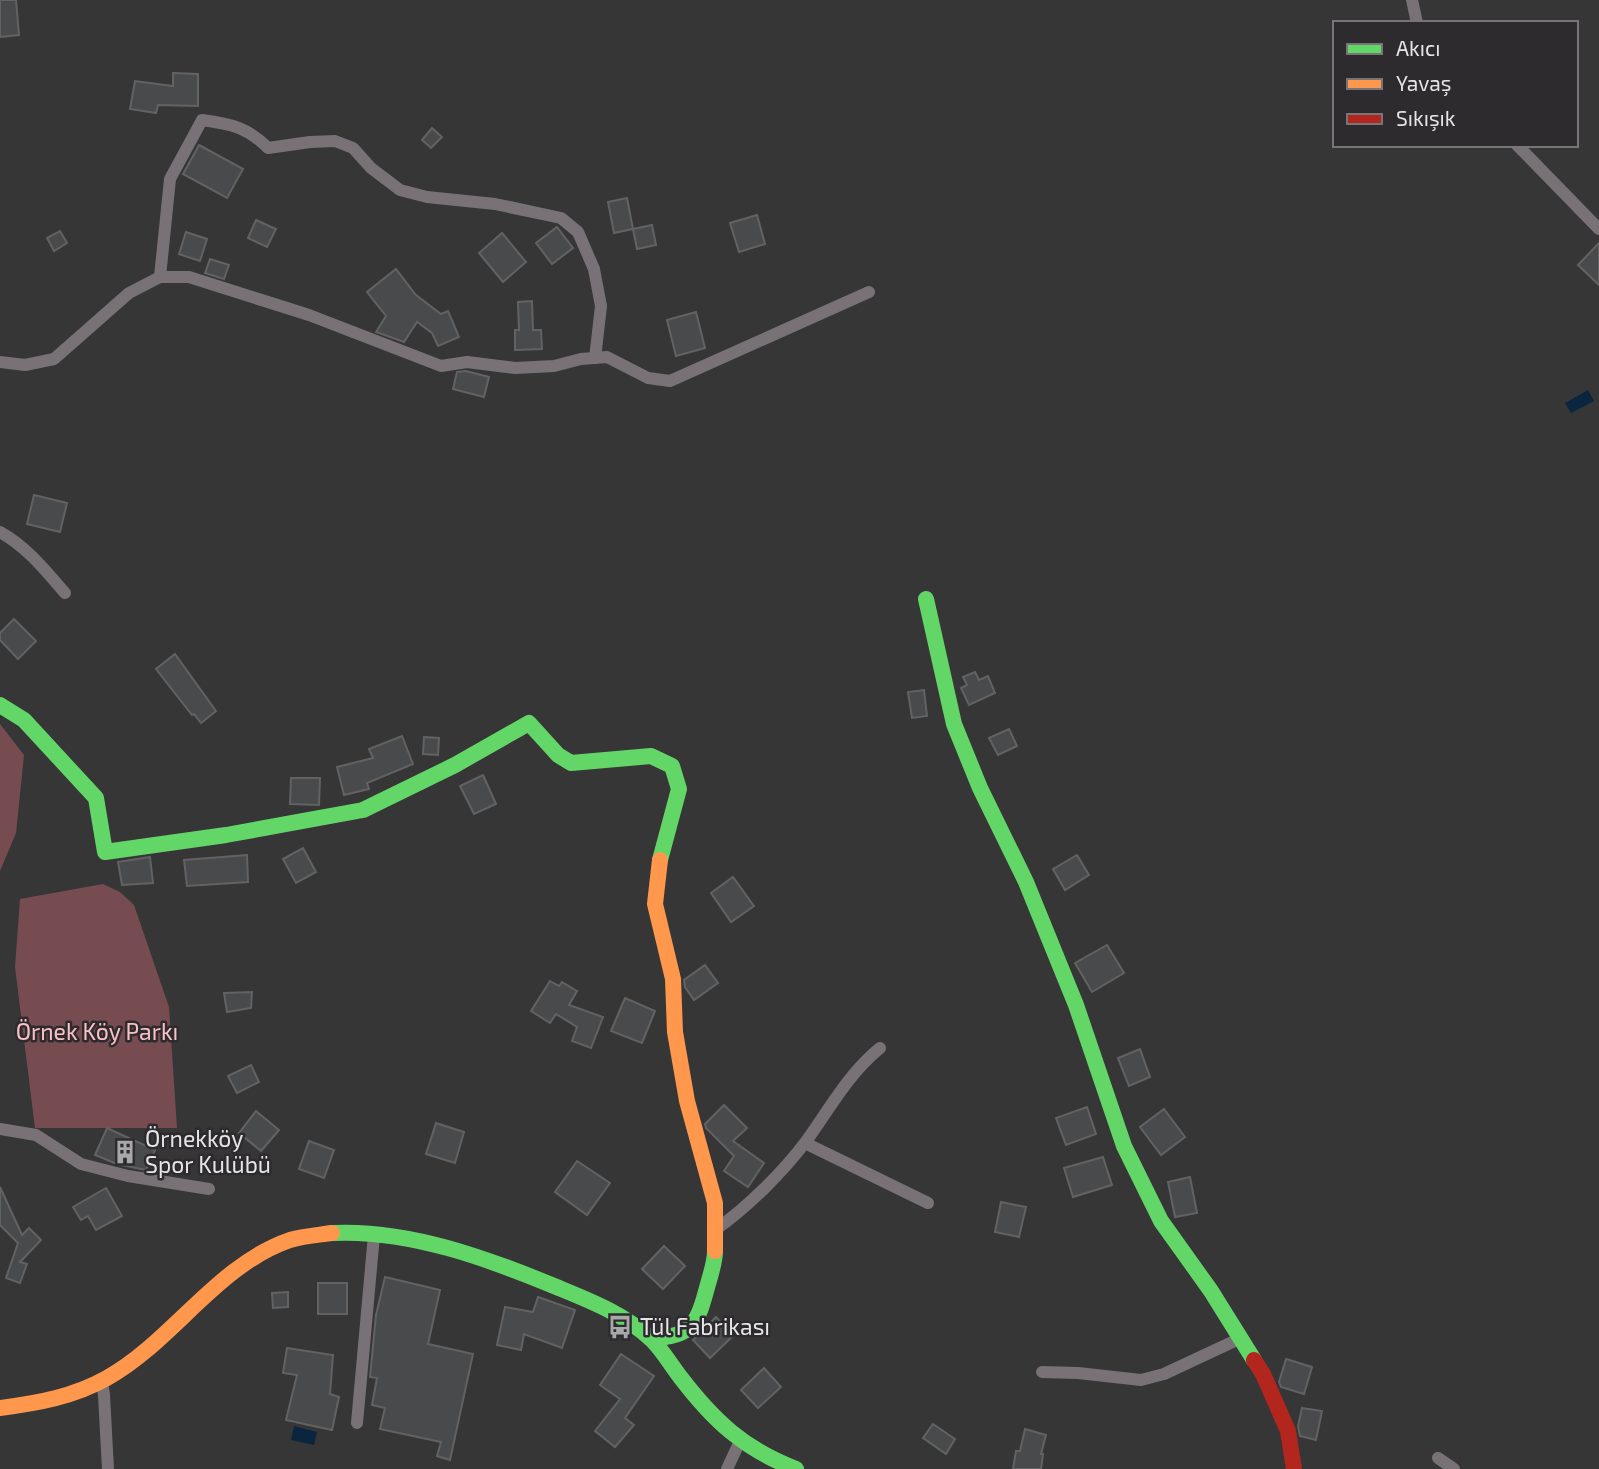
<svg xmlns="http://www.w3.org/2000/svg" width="1599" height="1469" font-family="'Exo 2',sans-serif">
<rect width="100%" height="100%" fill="#373637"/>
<g fill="#764c51">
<polygon points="0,724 24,755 16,833 0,871"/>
<polygon points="103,884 120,892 134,905 169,1007 177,1128 35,1128 15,967 20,899"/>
</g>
<g fill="#0a253e">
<polygon points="1588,390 1594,401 1571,413 1565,403"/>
<polygon points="294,1426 317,1432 314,1445 291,1440"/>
</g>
<g fill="#494a4b" stroke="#626263" stroke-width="2">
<polygon points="0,0 16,0 19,35 0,37"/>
<polygon points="173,73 198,74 198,106 158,105 156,113 130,109 135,81 173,86"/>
<polygon points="432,128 442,137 431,148 422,140"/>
<polygon points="199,145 243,169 227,198 183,174"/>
<polygon points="627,198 633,229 614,233 608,202"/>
<polygon points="757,215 765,244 739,252 730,223"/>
<polygon points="256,220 276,229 267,247 248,238"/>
<polygon points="652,225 656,245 637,249 633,229"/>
<polygon points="557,227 573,248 552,264 536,243"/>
<polygon points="60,231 67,243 54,251 47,238"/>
<polygon points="186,232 207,239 200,261 179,254"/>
<polygon points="502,233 526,262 503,282 479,253"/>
<polygon points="1599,243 1599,285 1578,265"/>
<polygon points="210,259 229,265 224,279 205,273"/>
<polygon points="396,269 416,295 441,314 448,311 459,337 438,346 432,333 417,322 404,342 376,332 386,316 367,292"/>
<polygon points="532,301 533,330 541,330 542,349 515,350 515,330 519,330 518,302"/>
<polygon points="696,312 705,348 676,356 667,320"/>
<polygon points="466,371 489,377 484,397 453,389 457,372"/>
<polygon points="34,495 67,503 60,532 27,524"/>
<polygon points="14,619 36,641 18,659 0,640 0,633"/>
<polygon points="175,654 216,711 201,723 194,714 192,715 156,669"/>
<polygon points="975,672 979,680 988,676 995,693 969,705 961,688 967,685 963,677"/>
<polygon points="924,690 927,716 912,718 908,692"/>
<polygon points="1009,729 1017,746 998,755 989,738"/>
<polygon points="402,736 413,764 367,783 369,789 344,795 337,767 373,758 369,749"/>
<polygon points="424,737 439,738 438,755 423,754"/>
<polygon points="483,775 496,804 474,814 460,786"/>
<polygon points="291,778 320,778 319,805 290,804"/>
<polygon points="303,848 316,872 296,883 283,859"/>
<polygon points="247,855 248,882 187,886 184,860"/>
<polygon points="1077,855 1089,875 1065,890 1053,869"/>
<polygon points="150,857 153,883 122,885 118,862"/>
<polygon points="733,877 754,906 731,922 711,893"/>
<polygon points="1107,945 1124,973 1092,992 1075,963"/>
<polygon points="705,965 718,983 694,1000 685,987 684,980"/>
<polygon points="550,981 559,986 562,982 577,991 569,1005 603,1017 591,1048 572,1041 577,1027 556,1014 550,1023 531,1011"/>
<polygon points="252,992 251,1008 227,1012 224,993"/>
<polygon points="625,998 655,1011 642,1043 611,1031"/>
<polygon points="1140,1049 1150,1077 1129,1086 1118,1058"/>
<polygon points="251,1065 259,1082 237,1093 228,1076"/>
<polygon points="724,1105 747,1128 733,1141 764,1163 748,1187 724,1171 734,1156 706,1128 705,1124"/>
<polygon points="1087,1107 1096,1134 1066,1145 1056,1118"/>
<polygon points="1164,1109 1185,1137 1161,1155 1140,1127"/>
<polygon points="256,1111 279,1130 261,1151 239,1133"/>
<polygon points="436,1123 464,1132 455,1163 426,1154"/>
<polygon points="107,1128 155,1150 146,1170 117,1164 95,1155"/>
<polygon points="309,1141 334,1150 324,1178 299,1169"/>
<polygon points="1103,1157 1112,1185 1073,1197 1064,1168"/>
<polygon points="577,1161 610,1183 587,1215 555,1192"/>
<polygon points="1190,1177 1197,1213 1175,1217 1168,1182"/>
<polygon points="0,1187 22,1235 29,1228 41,1240 20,1262 27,1264 20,1283 6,1278 18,1243 0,1225"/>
<polygon points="106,1188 122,1216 96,1230 88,1216 81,1220 73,1207"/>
<polygon points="1001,1202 1026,1207 1019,1237 995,1232"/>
<polygon points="664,1246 685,1266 663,1289 642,1269"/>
<polygon points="385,1277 440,1290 428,1344 473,1354 450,1460 437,1456 441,1442 380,1429 385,1408 372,1405 377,1378 370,1377 376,1315"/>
<rect x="318" y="1283" width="29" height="31"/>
<polygon points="288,1292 288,1307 273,1308 272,1293"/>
<polygon points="538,1297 575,1310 562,1348 524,1334 521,1350 497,1345 505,1307 533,1312"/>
<polygon points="716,1317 733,1336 710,1358 693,1340"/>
<polygon points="287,1348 333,1355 330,1394 339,1397 332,1430 286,1420 297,1375 283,1373"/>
<polygon points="621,1354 654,1376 625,1418 634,1425 615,1447 595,1431 620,1399 600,1385"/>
<polygon points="1286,1359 1312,1367 1304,1394 1281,1387 1279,1382"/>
<polygon points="764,1368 781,1387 758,1408 741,1390"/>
<polygon points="1302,1408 1322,1411 1316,1440 1300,1436 1298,1426"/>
<polygon points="933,1424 955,1439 946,1454 923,1438"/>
<polygon points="1025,1429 1046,1435 1041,1454 1043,1454 1041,1469 1013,1469 1016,1451 1020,1451"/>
</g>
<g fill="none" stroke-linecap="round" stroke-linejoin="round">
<g stroke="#787276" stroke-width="12">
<polyline points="1412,0 1417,23"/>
<polyline points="1517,145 1599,229"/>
<path d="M160,277L170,179L202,120C231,124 247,127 268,148L310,142L335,141L353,148L371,168L400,190L427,197L495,204L561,218L578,232L594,269L601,306L595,358"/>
<polyline points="0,362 25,365 54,359 129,293 160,277 189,277 309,315 441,366 467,362 515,368 554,366 581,359 607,357 648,378 670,381 869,292"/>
<path d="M0,532C27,547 45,570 65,593"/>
<polyline points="0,1129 36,1135 81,1164 128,1176 209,1189"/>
<polyline points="805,1143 928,1203"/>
<path d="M715,1230C747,1208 784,1171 807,1140C830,1108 849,1073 880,1048"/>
<polyline points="1042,1372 1078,1373 1141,1380 1164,1374 1241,1338"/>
<polyline points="102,1382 104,1395 108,1469"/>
<polyline points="357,1423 374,1235"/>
<polyline points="1438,1458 1454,1469"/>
<polyline points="727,1469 740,1441"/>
</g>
<g stroke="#63d668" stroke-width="16">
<polyline points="926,599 954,724 980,788 1026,882 1076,1005 1124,1146 1161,1221 1211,1291 1254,1360"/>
<polyline points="0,705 24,720 96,798 105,852 226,835 363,810 455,765 529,723 558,755 571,763 651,756 672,766 679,789 660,860"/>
<path d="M332,1233C409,1229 489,1259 559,1288C591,1301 626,1315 652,1340C663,1351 671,1365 681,1378C714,1421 744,1449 796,1469"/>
<path d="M651,1338C694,1338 698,1321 708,1284C711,1273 715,1262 715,1251"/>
</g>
<g stroke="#ff974d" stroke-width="16">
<polyline points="660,860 655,904 673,979 675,1032 687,1101 715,1203 715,1251"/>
<path d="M0,1408C38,1403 73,1397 107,1378C173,1341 217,1265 290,1240C304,1236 318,1235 332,1233"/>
</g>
<polyline stroke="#b3261e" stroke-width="16" points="1254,1360 1263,1374 1288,1431 1294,1469"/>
</g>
<defs>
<g id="building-bare" transform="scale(1.89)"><path d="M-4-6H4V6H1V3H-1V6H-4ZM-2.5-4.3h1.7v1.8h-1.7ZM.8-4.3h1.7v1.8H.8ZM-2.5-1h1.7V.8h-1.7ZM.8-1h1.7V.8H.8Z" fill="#a8a7a9" stroke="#2d2b2e" stroke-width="2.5" paint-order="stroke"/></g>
<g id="bus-bare" transform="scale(1.89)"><path d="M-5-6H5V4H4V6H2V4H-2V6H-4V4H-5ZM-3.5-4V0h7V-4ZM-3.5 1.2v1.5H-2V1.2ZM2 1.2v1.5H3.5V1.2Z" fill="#a8a7a9" stroke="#2d2b2e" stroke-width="2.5" paint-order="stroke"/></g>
</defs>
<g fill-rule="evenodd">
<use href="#building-bare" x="125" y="1152"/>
<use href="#bus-bare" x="620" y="1327"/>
</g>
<g text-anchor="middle" stroke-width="5" stroke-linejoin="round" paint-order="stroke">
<g font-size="23" fill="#f9c0c5" stroke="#2d2b2e">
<text x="97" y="1040">Örnek Köy Parkı</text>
</g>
<g font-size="23" fill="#e5e4e6" stroke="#2d2b2e" text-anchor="start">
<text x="145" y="1147">Örnekköy<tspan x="145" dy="26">Spor Kulübü</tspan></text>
<text x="640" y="1335">Tül Fabrikası</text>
</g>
</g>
<rect x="1333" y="21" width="245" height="126" fill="#2d2b2e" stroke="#777578" stroke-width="2"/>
<rect x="1347" y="44" width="35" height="10" fill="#63d668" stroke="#777578" stroke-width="2"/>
<text x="1396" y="56" font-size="21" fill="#e5e4e6">Akıcı</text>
<rect x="1347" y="79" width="35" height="10" fill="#ff974d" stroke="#777578" stroke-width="2"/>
<text x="1396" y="91" font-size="21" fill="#e5e4e6">Yavaş</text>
<rect x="1347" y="114" width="35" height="10" fill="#b3261e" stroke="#777578" stroke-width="2"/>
<text x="1396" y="126" font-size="21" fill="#e5e4e6">Sıkışık</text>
</svg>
